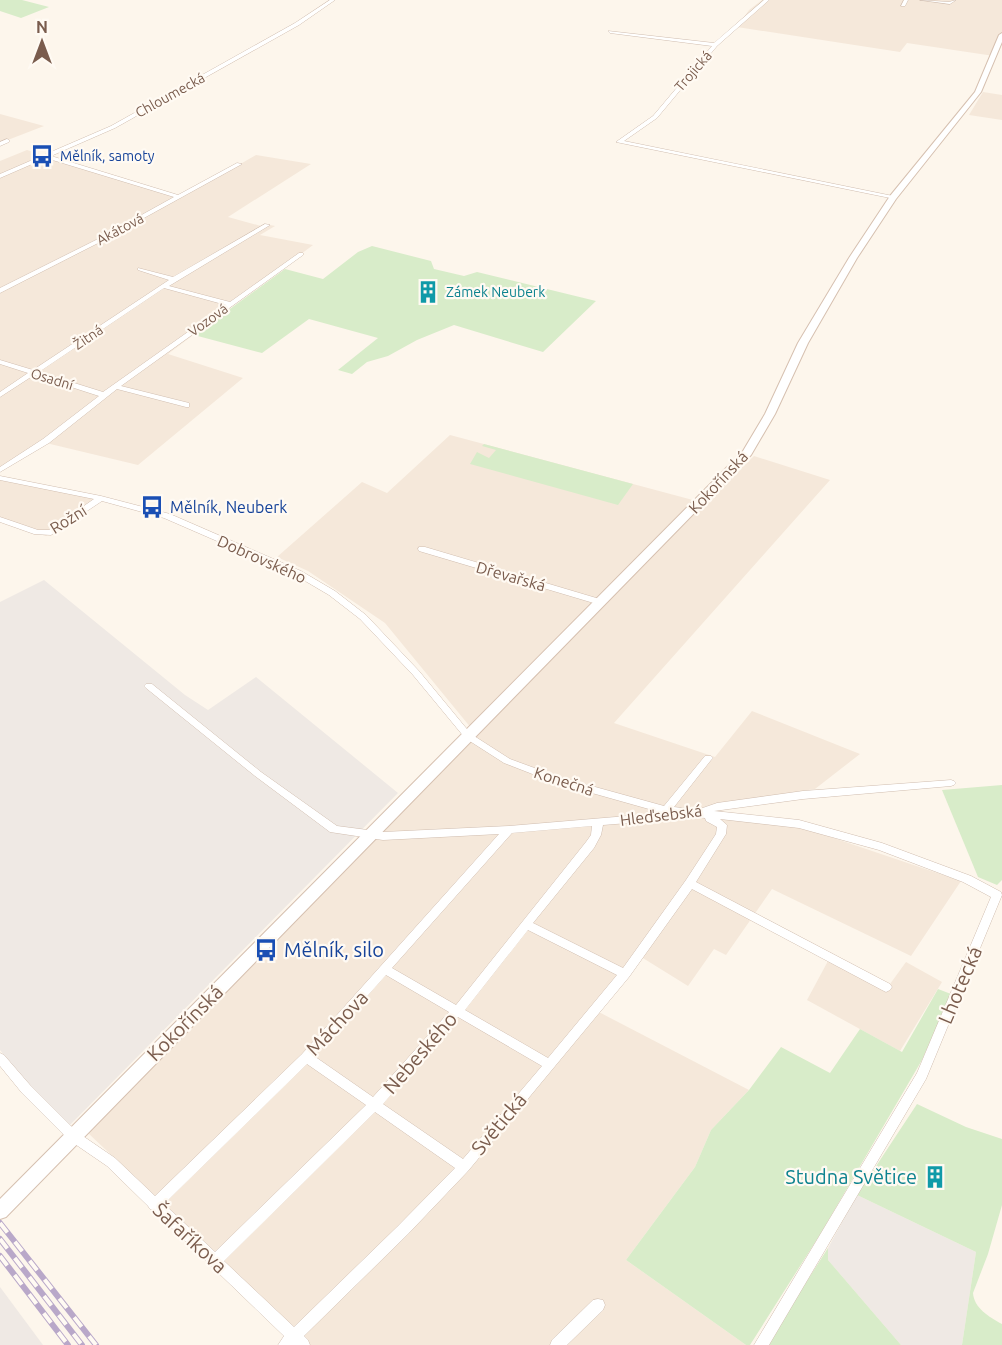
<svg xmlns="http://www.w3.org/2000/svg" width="1002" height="1345" font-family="Ubuntu,sans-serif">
<rect width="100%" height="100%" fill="#fdf6ec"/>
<g fill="#f5e8da">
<polygon points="762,0 1002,0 1002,41 994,56 907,43 900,52 737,27 749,10"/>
<polygon points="983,92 1002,95 1002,120 969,115"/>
<polygon points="0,114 44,126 0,143"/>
<polygon points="27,150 181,198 256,155 311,164 228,217 261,226 265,224 275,226 260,235 313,245 168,354 243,378 138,465 46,443 0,471 0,161"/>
<polygon points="450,435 704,503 754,456 830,480 614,723 715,757 752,711 860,754 815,789 713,805 734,819 801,827 961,881 911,956 772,889 726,955 714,949 688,986 638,955 593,1009 749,1090 711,1130 695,1167 626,1260 746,1345 295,1345 303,1336 88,1133 476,734 385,623 308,571 277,557 362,482 387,493"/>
<polygon points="0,480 100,500 46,536 0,521"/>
<polygon points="828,961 885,991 906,962 942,982 900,1051 807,1000"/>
</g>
<g fill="#efe9e4">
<polygon points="44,580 185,695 208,710 256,677 398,793 65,1130 0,1050 0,602"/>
<polygon points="857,1195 976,1252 962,1345 901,1345 828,1260 828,1248"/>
<polygon points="0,1287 43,1345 0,1345"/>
</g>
<g fill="#d8ecc9">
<polygon points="0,0 22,0 49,7 21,18 0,11"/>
<polygon points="372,246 431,261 434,269 464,276 477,272 596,301 543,352 454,325 417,340 388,356 367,362 352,374 338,370 378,338 309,319 262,353 194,335 285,269 323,279 358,252"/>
<polygon points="484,444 633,484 618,505 470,464 477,452 489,458 496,450 482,446"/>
<polygon points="1002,785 1002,880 997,885 978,877 942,790"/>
<polygon points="938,989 951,994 922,1060 821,1233 750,1345 746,1345 626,1260 695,1167 711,1130 749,1090 781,1047 830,1073 860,1029 902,1052"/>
<path d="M917,1104L966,1127L1002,1139V1205L988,1254L973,1293C974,1308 989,1317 1002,1324V1345H962L976,1252L857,1195Z"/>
<polygon points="828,1248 828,1260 901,1345 766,1345"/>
</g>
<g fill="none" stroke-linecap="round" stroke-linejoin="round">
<g stroke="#d1beb0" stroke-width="1">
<g id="minor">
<polygon points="330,0 335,0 299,25 115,128 51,156 178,195 237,163 242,164 104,240 0,293 0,288 100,238 174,197 46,158 0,178 0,174 111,126 295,23"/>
<polygon points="764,0 769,0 717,46 657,118 624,141 893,196 896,198 895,199 616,142 653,116 712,46 610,33 608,31 714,43"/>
<polygon points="904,0 908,0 905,6 901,6"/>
<polygon points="920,0 949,2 956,0 950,4"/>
<polygon points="7,139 9,140 9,142 0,146 0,142"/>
<path d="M265,224L270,225L169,286L230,302L299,253H303V255L121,386L189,403V407H186L117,389L49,443L0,472V467L43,439L99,396L34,375L0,397V392L28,373L0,364V360L33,370L169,280L138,270V268L173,277ZM164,288L226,305L103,392L39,372Z"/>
<path d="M0,476L101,496L170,514L301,571L335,591L366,615L419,671L471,734L510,759L559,777L664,806L705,756H711L713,758L711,760L674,807L697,810L717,803L803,791L951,780L954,781L956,783L954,785L951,786L803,799L714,811L799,820L882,843L971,876L1001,892L1002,895L926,1079L769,1345H754L917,1073L991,897L963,882L879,850L799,828L720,819L727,825L726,834L696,882L890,984L892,987L890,990L886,992L882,990L692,889L629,977L468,1171L408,1234L304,1336L308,1340L310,1345H278L284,1336L153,1210L150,1209L148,1206L107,1166L69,1140L22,1093L0,1066V1053L4,1055L30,1085L77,1132L115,1158L155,1196L302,1054L499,834L383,840L330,832L255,776L146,688L144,686L146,684H152L261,772L337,826L383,832L509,826L663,813L553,782L504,763L465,738L413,675L360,619L329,595L295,575L164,518L102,501L51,535L34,534L0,522V517L38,530H49L94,499L0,480ZM683,815L705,818L706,821L717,827L716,834L686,880L623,968L533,923L594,848L601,835L603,825L678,819ZM592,826L591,835L586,842L456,1005L392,968L512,833ZM528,930L617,975L548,1058L465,1010ZM386,975L449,1012L373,1097L314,1056ZM458,1017L542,1066L463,1159L383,1104ZM307,1064L366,1105L215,1252L164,1204ZM375,1112L455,1168L398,1226L294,1327L224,1261Z"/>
<polygon points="419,547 425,547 603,600 604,602 600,605 597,604 419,551 418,549"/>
<polygon points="598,1299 603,1300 605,1305 603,1310 567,1345 550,1345 552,1340 593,1300"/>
</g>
</g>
<g stroke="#d6c0b0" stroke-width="2">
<polygon id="secondary" points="1002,33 1002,42 981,92 896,199 857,258 808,343 775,414 751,455 6,1217 0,1219 0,1199 743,451 765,414 798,343 849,258 890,196 975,92 999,35"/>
</g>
<use href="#minor" fill="#fff" fill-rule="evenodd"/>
<use href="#secondary" fill="#fff" fill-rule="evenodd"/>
<g stroke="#b9a8c9" stroke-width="6">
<g id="rail">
<polyline points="0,1223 96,1345"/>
<polyline points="0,1239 82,1345"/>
<polyline points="0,1256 68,1345"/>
</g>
</g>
<use href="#rail" stroke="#fffaf3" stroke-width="4" stroke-dasharray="12" stroke-linecap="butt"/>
</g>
<defs>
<g id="bus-bare" transform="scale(1.8)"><path d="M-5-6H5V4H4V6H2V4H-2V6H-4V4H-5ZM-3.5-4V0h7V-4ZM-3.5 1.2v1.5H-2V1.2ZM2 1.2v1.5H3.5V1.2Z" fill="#1a4fb4" stroke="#fffaf3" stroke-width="2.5" paint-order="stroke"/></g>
<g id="building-bare" transform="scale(1.8)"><path d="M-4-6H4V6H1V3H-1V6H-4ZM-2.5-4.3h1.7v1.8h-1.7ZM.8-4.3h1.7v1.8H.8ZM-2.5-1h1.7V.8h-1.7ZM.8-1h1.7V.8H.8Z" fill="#0f9aa8" stroke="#fffaf3" stroke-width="2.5" paint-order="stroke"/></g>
</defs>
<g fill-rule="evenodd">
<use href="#bus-bare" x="42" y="156"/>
<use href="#building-bare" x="428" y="292"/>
<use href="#bus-bare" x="152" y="507"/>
<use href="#bus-bare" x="266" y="950"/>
<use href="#building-bare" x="935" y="1177"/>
</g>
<g text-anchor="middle" stroke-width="4.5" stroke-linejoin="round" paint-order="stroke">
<g font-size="14" fill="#7a5c4d" stroke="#fffaf3">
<text transform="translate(693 71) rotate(-49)" y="5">Trojická</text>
<text transform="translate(170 95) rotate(-29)" y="5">Chloumecká</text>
<text transform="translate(120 229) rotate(-28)" y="5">Akátová</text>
<text transform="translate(208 320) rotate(-36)" y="5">Vozová</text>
<text transform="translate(88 337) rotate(-34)" y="5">Žitná</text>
<text transform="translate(52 379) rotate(17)" y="5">Osadní</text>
</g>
<g font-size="14" fill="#164399" stroke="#fffaf3" text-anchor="start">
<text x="60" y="161">Mělník, samoty</text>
</g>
<g font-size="14" fill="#0d838f" stroke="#fffaf3" text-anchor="start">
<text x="446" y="297">Zámek Neuberk</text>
</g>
<g font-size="16" fill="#7a5c4d" stroke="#fffaf3">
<text transform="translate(718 482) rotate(-47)" y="6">Kokořínská</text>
<text transform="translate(68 519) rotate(-32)" y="6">Rožní</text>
<text transform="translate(262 559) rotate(24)" y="6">Dobrovského</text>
<text transform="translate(511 576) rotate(16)" y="6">Dřevařská</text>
<text transform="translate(564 781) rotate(18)" y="6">Konečná</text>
<text transform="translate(661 815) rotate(-7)" y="6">Hleďsebská</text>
</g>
<g font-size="16" fill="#164399" stroke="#fffaf3" text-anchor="start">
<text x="170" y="513">Mělník, Neuberk</text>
</g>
<g font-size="20" fill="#164399" stroke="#fffaf3" text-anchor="start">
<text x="284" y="957">Mělník, silo</text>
</g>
<g font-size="20" fill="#7a5c4d" stroke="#fffaf3">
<text transform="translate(960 985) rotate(-67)" y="7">Lhotecká</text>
<text transform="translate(185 1023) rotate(-45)" y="7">Kokořínská</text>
<text transform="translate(337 1023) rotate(-47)" y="7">Máchova</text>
<text transform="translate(420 1053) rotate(-49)" y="7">Nebeského</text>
<text transform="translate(499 1124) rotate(-50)" y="7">Světická</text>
<text transform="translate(190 1238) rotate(43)" y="7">Šafaříkova</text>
</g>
<g font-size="20" fill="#0d838f" stroke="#fffaf3" text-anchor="end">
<text x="917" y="1184">Studna Světice</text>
</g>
</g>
<g transform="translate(42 42)" stroke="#fffaf3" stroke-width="4.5" paint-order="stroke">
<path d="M0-4.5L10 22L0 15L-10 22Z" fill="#7a5c4d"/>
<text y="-9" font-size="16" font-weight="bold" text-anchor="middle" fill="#7a5c4d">N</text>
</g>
</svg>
